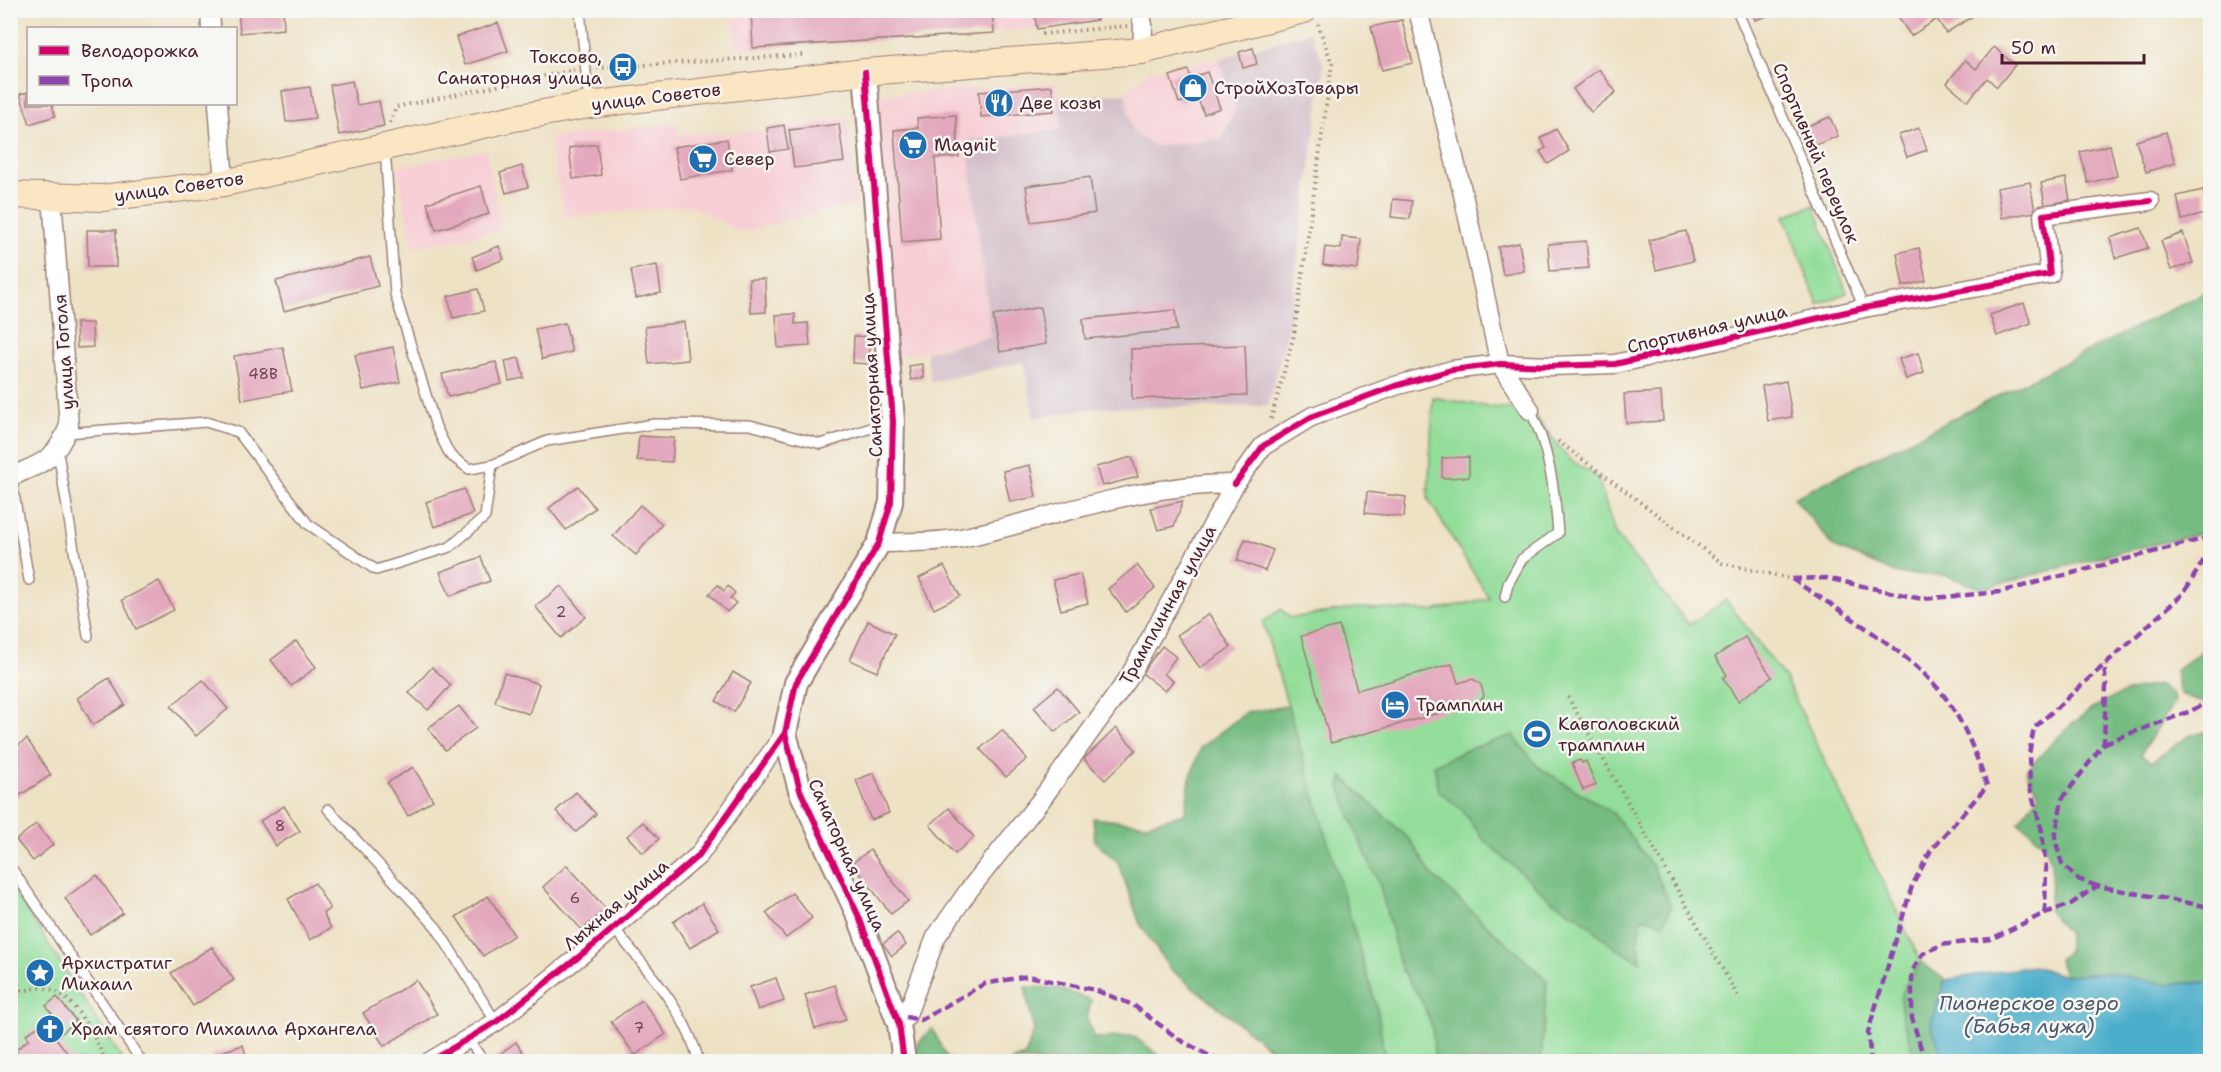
<svg xmlns="http://www.w3.org/2000/svg" width="2221" height="1072" font-family="'Shantell Sans',sans-serif">
<rect width="100%" height="100%" fill="#f6f6f2"/>
<filter id="ink" filterUnits="userSpaceOnUse"><feTurbulence type="fractalNoise" baseFrequency=".0167" numOctaves="2"/><feDisplacementMap in="SourceGraphic" scale="12" xChannelSelector="R" yChannelSelector="G"/><feConvolveMatrix kernelMatrix="1 2 1 2 8 2 1 2 1" color-interpolation-filters="sRGB"/></filter>
<filter id="wash" filterUnits="userSpaceOnUse"><feTurbulence type="fractalNoise" baseFrequency=".008" numOctaves="4" result="noise"/><feDisplacementMap in="SourceGraphic" scale="24" xChannelSelector="R" yChannelSelector="G"/><feGaussianBlur stdDeviation="1.35" result="paint"/><feColorMatrix in="noise" values="0 0 0 0 0 0 0 0 0 0 0 0 0 0 0 0 0 1.4 0 .05"/><feComposite in="paint" operator="in"/></filter>
<g filter="url(#wash)">
<rect width="100%" height="100%" fill="#eee2c5"/>
<g fill="#f7cfd5">
<polygon points="1122,10 1123,16 1037,29 736,49 733,11"/>
<polygon points="1219,59 1236,108 1223,139 1155,146 1133,133 1125,93 1150,71"/>
<polygon points="1058,83 1062,129 967,142 991,337 893,357 878,95"/>
<polygon points="847,117 858,204 740,232 690,205 565,218 549,138 677,123 678,134 739,133"/>
<polygon points="486,150 502,230 413,248 397,167"/>
</g>
<polygon fill="#d2bdc8" points="1310,32 1324,65 1288,329 1268,406 1094,408 1034,418 1024,362 931,382 926,352 991,337 967,141 1062,129 1059,98 1125,93 1133,133 1155,146 1222,139 1236,108 1219,59"/>
<g fill="#92dd99" stroke="#6e7e62" stroke-width="1.5">
<polygon points="1814,205 1847,293 1818,304 1784,216"/>
<polygon points="1433,397 1488,407 1530,410 1568,458 1598,478 1615,534 1689,625 1726,600 1786,680 1921,962 1911,1038 1915,1061 1345,1061 1288,706 1263,622 1281,609 1290,618 1357,608 1433,611 1489,598 1428,499"/>
<polygon points="11,885 123,1061 11,1061"/>
</g>
<g fill="#75bc81" stroke="#606e56" stroke-width="1.5">
<polygon points="2210,286 2210,528 2205,533 2116,553 1981,589 1946,575 1898,574 1834,547 1794,498 2206,292"/>
<polygon points="2210,645 2210,702 2204,703 2180,694 2175,671"/>
<path d="M2160,685L2173,696L2174,702L2140,755L2151,762L2191,735L2210,731V982L2164,984L2109,973L2065,976L2058,959L2068,952V934L2049,911C2052,863 2060,852 2018,822L2039,795L2026,771C2068,726 2096,693 2160,685Z"/>
<polygon points="1288,706 1378,1012 1385,1061 1286,1061 1169,968 1140,924 1118,862 1095,842 1093,818 1146,824 1185,814 1190,779 1201,747 1247,712"/>
<polygon points="1513,735 1538,767 1613,813 1653,867 1671,906 1664,924 1642,917 1638,938 1641,962 1612,946 1581,918 1551,900 1483,839 1462,810 1439,791 1434,765 1469,749"/>
<polygon points="1343,777 1411,841 1432,875 1547,980 1541,1061 1435,1061 1432,1027 1421,999 1401,969 1380,886 1356,832 1340,787"/>
<path d="M1921,962L1945,980L1931,1024L1944,1061H1915C1906,1013 1885,1007 1921,962Z"/>
<polygon points="1025,987 1057,988 1091,1000 1087,1018 1094,1038 1133,1036 1167,1061 1011,1061 1025,1056 1034,1031"/>
<polygon points="932,1028 947,1058 959,1061 916,1061 915,1047"/>
</g>
<polygon fill="#4baeca" stroke="#4a667a" stroke-width="1.5" points="2033,966 2065,976 2109,973 2164,984 2210,982 2210,1061 1944,1061 1931,1024 1945,980"/>
<g id="blocks">
<g fill="#e3a8bd">
<polygon points="238,10 283,10 284,29 240,33"/>
<polygon points="751,10 856,10 856,13 992,10 994,33 753,48"/>
<polygon points="1034,10 1096,10 1097,20 1037,29"/>
<polygon points="1752,10 1774,10 1775,13 1755,20"/>
<polygon points="1907,10 1969,10 1973,16 1946,33 1937,19 1911,36 1898,17"/>
<polygon points="1402,20 1413,63 1382,70 1371,27"/>
<polygon points="498,23 508,51 465,65 456,37"/>
<polygon points="1994,47 2015,65 1997,87 1987,78 1968,101 1947,83 1965,60 1976,69"/>
<polygon points="1253,48 1257,64 1243,68 1239,52"/>
<polygon points="1599,69 1616,92 1591,112 1573,89"/>
<polygon points="1188,70 1191,78 1207,72 1220,108 1204,114 1197,97 1179,103 1170,76"/>
<polygon points="352,81 357,105 379,101 384,126 339,135 330,85"/>
<polygon points="1052,86 1054,111 981,117 979,92"/>
<polygon points="310,87 315,118 286,122 282,91"/>
<polygon points="28,92 28,104 52,104 55,116 30,124 20,94"/>
<polygon points="956,115 959,157 935,158 940,239 902,242 894,130 918,128 917,118"/>
<polygon points="1830,117 1838,136 1813,146 1805,127"/>
<polygon points="839,124 844,162 794,168 789,130"/>
<polygon points="784,125 788,149 770,152 767,128"/>
<polygon points="1919,128 1927,150 1907,157 1899,135"/>
<polygon points="1556,129 1569,151 1548,164 1540,151 1546,148 1541,138"/>
<polygon points="2166,132 2175,163 2146,172 2136,141"/>
<polygon points="727,139 732,170 680,179 674,147"/>
<polygon points="597,144 601,175 573,179 569,148"/>
<polygon points="2110,145 2117,176 2088,183 2080,152"/>
<polygon points="522,166 528,187 506,193 500,173"/>
<polygon points="1090,177 1095,213 1031,222 1026,186"/>
<polygon points="2066,178 2070,200 2045,205 2041,183"/>
<polygon points="2030,182 2035,212 2002,218 1997,188"/>
<polygon points="481,186 489,214 436,230 427,203"/>
<polygon points="2203,190 2208,213 2182,220 2177,196"/>
<polygon points="1393,199 1412,201 1410,219 1391,217"/>
<polygon points="2141,228 2148,248 2116,258 2110,238"/>
<polygon points="87,230 116,230 116,267 88,267"/>
<polygon points="1686,231 1693,261 1656,270 1649,240"/>
<polygon points="2183,233 2193,263 2171,270 2161,241"/>
<polygon points="1342,237 1361,239 1358,269 1323,265 1325,247 1341,249"/>
<polygon points="1586,241 1589,268 1550,271 1548,244"/>
<polygon points="1519,243 1524,271 1503,275 1498,247"/>
<polygon points="499,246 504,259 477,270 472,257"/>
<polygon points="1919,248 1926,281 1903,286 1897,253"/>
<polygon points="370,257 378,286 284,311 276,281"/>
<polygon points="657,265 661,293 636,298 631,270"/>
<polygon points="749,279 765,279 766,312 751,313"/>
<polygon points="478,289 484,311 453,318 448,296"/>
<polygon points="2024,303 2031,323 1997,336 1990,315"/>
<polygon points="1040,307 1046,344 1000,352 993,316"/>
<polygon points="1175,310 1177,330 1085,339 1083,319"/>
<polygon points="795,314 795,324 808,323 810,346 778,348 776,315"/>
<polygon points="684,322 688,360 649,364 645,327"/>
<polygon points="76,323 92,323 93,347 77,348"/>
<polygon points="565,323 572,352 542,359 535,329"/>
<polygon points="854,336 869,337 869,364 853,363"/>
<polygon points="1245,345 1247,395 1132,399 1131,349"/>
<polygon points="283,347 292,391 242,400 234,356"/>
<polygon points="393,347 400,382 363,390 355,355"/>
<polygon points="1918,353 1924,373 1906,379 1899,359"/>
<polygon points="519,358 524,378 509,381 505,361"/>
<polygon points="496,362 502,384 448,397 442,374"/>
<polygon points="922,364 924,378 911,380 909,366"/>
<polygon points="1786,381 1792,417 1768,421 1762,386"/>
<polygon points="1661,392 1663,421 1626,423 1624,394"/>
<polygon points="639,436 674,438 672,462 637,460"/>
<polygon points="1132,457 1138,477 1102,486 1096,467"/>
<polygon points="1469,457 1469,477 1442,478 1442,458"/>
<polygon points="1030,465 1036,497 1010,502 1003,471"/>
<polygon points="578,486 595,508 566,530 549,508"/>
<polygon points="464,489 473,514 434,527 426,502"/>
<polygon points="1367,492 1406,497 1404,517 1365,513"/>
<polygon points="1183,501 1174,526 1158,530 1151,508"/>
<polygon points="640,505 662,524 636,555 613,536"/>
<polygon points="1245,539 1273,550 1265,571 1237,560"/>
<polygon points="481,557 490,581 450,596 440,572"/>
<polygon points="1137,565 1155,588 1126,612 1108,589"/>
<polygon points="944,566 960,596 934,609 919,578"/>
<polygon points="1080,574 1088,603 1061,610 1053,580"/>
<polygon points="159,581 174,610 136,629 122,600"/>
<polygon points="718,585 724,591 728,586 735,593 730,598 736,603 727,612 709,594"/>
<polygon points="561,586 586,617 561,638 535,606"/>
<polygon points="1209,614 1231,647 1200,668 1177,635"/>
<polygon points="868,621 895,634 877,672 850,660"/>
<polygon points="1339,626 1357,690 1452,664 1458,683 1473,679 1481,685 1484,696 1479,702 1331,743 1301,636"/>
<polygon points="1745,637 1772,677 1738,701 1723,678 1727,675 1715,657"/>
<polygon points="296,641 316,667 291,686 271,660"/>
<polygon points="1162,646 1176,657 1164,674 1173,681 1165,691 1142,673"/>
<polygon points="432,667 451,685 428,710 409,693"/>
<polygon points="733,672 751,683 734,712 716,701"/>
<polygon points="504,673 539,684 529,714 495,702"/>
<polygon points="109,678 125,705 93,725 77,698"/>
<polygon points="203,680 228,709 196,736 171,706"/>
<polygon points="1058,687 1079,712 1055,732 1034,707"/>
<polygon points="459,706 476,728 445,750 428,728"/>
<polygon points="1116,728 1136,750 1105,780 1084,759"/>
<polygon points="1002,730 1027,759 1006,777 980,749"/>
<polygon points="27,739 51,775 10,802 10,751"/>
<polygon points="1580,760 1582,763 1586,761 1596,785 1583,790 1572,763"/>
<polygon points="413,767 433,800 408,816 387,783"/>
<polygon points="874,773 889,813 871,820 856,780"/>
<polygon points="576,792 596,814 576,832 556,811"/>
<polygon points="284,806 300,831 276,846 260,821"/>
<polygon points="949,808 974,837 955,854 930,825"/>
<polygon points="643,822 659,839 643,853 627,836"/>
<polygon points="36,824 53,845 33,861 16,840"/>
<polygon points="870,850 908,901 891,914 852,863"/>
<polygon points="567,865 606,909 582,930 543,887"/>
<polygon points="97,875 123,913 90,935 65,898"/>
<polygon points="315,883 330,909 323,913 331,928 310,940 288,899"/>
<polygon points="792,893 812,918 786,938 766,913"/>
<polygon points="488,896 514,935 483,956 456,917"/>
<polygon points="702,903 719,929 690,948 673,922"/>
<polygon points="897,933 906,945 892,956 883,944"/>
<polygon points="212,947 234,980 193,1006 171,973"/>
<polygon points="776,978 784,1001 758,1010 750,987"/>
<polygon points="416,980 437,1014 384,1046 363,1013"/>
<polygon points="835,985 846,1020 815,1029 805,995"/>
<polygon points="57,997 76,1021 56,1038 71,1058 78,1062 22,1062 16,1050 29,1039 26,1034 41,1025 43,1029 55,1018 46,1006"/>
<polygon points="642,1000 666,1034 635,1055 611,1022"/>
<polygon points="516,1042 529,1062 489,1062"/>
<polygon points="243,1045 248,1062 213,1062 211,1055"/>
</g>
</g>
</g>
<g filter="url(#ink)">
<use href="#blocks" fill-opacity="0" stroke="#9c8078" stroke-width="1.5"/>
<g fill="none" stroke-linecap="round" stroke-linejoin="round">
<g stroke="#9c8078" stroke-width="12">
<g id="service">
<polyline points="580,10 589,104"/>
<polyline points="1737,10 1864,308"/>
<polyline points="385,148 395,294 436,427 450,455 469,469 492,465"/>
<polyline points="66,433 206,422 238,432 308,524 376,570 450,547 485,517 492,465 547,441 654,424 750,425 821,444 893,421"/>
<polyline points="58,452 88,636"/>
<polyline points="11,477 29,580"/>
<path d="M1505,597L1508,584L1522,559L1558,533C1555,492 1549,447 1530,410"/>
<polyline points="328,809 436,927 496,1022"/>
<polyline points="10,866 142,1062"/>
<path d="M613,927C645,968 686,1010 699,1062"/>
<polyline points="468,1039 484,1062"/>
</g>
</g>
<g stroke="#9c8078" stroke-width="21">
<g id="minor">
<polyline points="210,10 211,28"/>
<polyline points="1140,10 1143,25 1142,51"/>
<polyline points="1418,10 1462,190 1500,364 1530,410"/>
<polyline points="218,104 224,183"/>
<path d="M10,477C44,462 54,462 69,426L52,197"/>
<polyline points="1235,484 1263,446 1311,417 1395,386 1452,370 1500,364 1551,366 1615,364 1864,308 2050,274 2043,215 2150,201"/>
<path d="M879,543C906,542 935,543 961,538C1052,518 1142,483 1235,484L1128,679L1041,800L969,890L936,937L906,1017L899,1024"/>
<polyline points="429,1062 496,1022 595,944 699,855 785,733"/>
</g>
</g>
<g stroke="#9c8078" stroke-width="26">
<polyline id="tertiary" points="865,72 893,421 891,502 879,543 796,683 785,733 800,790 859,917 899,1024 904,1062"/>
</g>
<g stroke="#9c8078" stroke-width="28">
<polyline id="secondary" points="10,195 102,198 224,183 514,118 589,105 865,72 1142,51 1304,10"/>
</g>
<g stroke="#9c8078" stroke-width="4" stroke-dasharray="1.5 4.5" stroke-linecap="butt">
<polyline points="1042,34 1127,26"/>
<polyline points="597,68 802,55"/>
<polyline points="390,123 396,107 574,70"/>
<polyline points="1271,419 1294,335 1332,64 1318,24"/>
<polyline points="1558,441 1722,563 1792,579"/>
<polyline points="1568,697 1740,1000"/>
<polyline points="10,961 22,991"/>
<path d="M10,1005L22,991C29,990 39,987 46,988C74,993 95,1038 106,1062"/>
</g>
<use href="#service" stroke="#fff" stroke-width="9"/>
<use href="#minor" stroke="#fff" stroke-width="18"/>
<use href="#tertiary" stroke="#fff" stroke-width="22"/>
<use href="#secondary" stroke="#fbe6c4" stroke-width="26"/>
<g stroke="#8e44ad" stroke-width="4.5" stroke-dasharray="9 4.5" stroke-linecap="butt">
<path d="M1792,579C1838,610 1905,649 1941,692C1963,719 1976,754 1987,786L1931,850L1912,886L1868,1032L1871,1062"/>
<polyline points="1792,579 1826,578 1922,599 2000,592 2210,537"/>
<polyline points="2104,743 2191,711 2210,700"/>
<polyline points="2097,886 2078,879 2062,864 2055,839 2062,799 2104,743 2106,685 2104,665"/>
<polyline points="2045,913 2046,868 2042,831 2030,788 2029,754 2034,728 2183,594 2210,550"/>
<polyline points="906,1017 921,1020 984,984 1028,976 1095,990 1133,1005 1180,1040 1221,1062"/>
<polyline points="1761,1062 1769,1059"/>
<polyline points="1925,1062 1912,1018 1912,972 1922,954 1941,945 1991,939 2045,913 2071,904 2097,886 2210,907"/>
</g>
<g stroke="#f6f6f2" stroke-width="10">
<g id="cycleway">
<polyline points="865,72 893,421 891,502 879,543 796,683 785,733 800,790 859,917 899,1024 904,1062"/>
<polyline points="1235,484 1263,446 1311,417 1395,386 1452,370 1500,364 1551,366 1615,364 1864,308 2050,274 2043,215 2150,201"/>
<polyline points="429,1062 496,1022 595,944 699,855 785,733"/>
</g>
</g>
<use href="#cycleway" stroke="#d6006c" stroke-width="6"/>
</g>
</g>
<defs>
<g id="bus-disc" transform="scale(1.5)"><circle r="9.5" fill="#1f6fb2" stroke="#f6f6f2"/><path d="M-5-6H5V4H4V6H2V4H-2V6H-4V4H-5ZM-3.5-4V0h7V-4ZM-3.5 1.2v1.5H-2V1.2ZM2 1.2v1.5H3.5V1.2Z" fill="#fff"/></g>
<g id="shop-disc" transform="scale(1.5)"><circle r="9.5" fill="#1f6fb2" stroke="#f6f6f2"/><path d="M-5-2.5h2.3a2.7 3.5 0 0 1 5.4 0H5L5.5 6h-11ZM-1.5-2.5h3a1.5 2.3 0 0 0-3 0Z" fill="#fff"/></g>
<g id="restaurant-disc" transform="scale(1.5)"><circle r="9.5" fill="#1f6fb2" stroke="#f6f6f2"/><path d="M-5-6h1v4h1v-4h1v4h1v-4h1v5L-1.5 .5V6h-2V.5L-5-1ZM5-6V6H3V1.5H1.5Q1.5-4 5-6Z" fill="#fff"/></g>
<g id="supermarket-disc" transform="scale(1.5)"><circle r="9.5" fill="#1f6fb2" stroke="#f6f6f2"/><path d="M-6-5.5h2.5l.6 2H6L4.5 2H-2.5L-4.4-4H-6ZM-1.5 3.2a1.3 1.3 0 1 0 .1 0ZM3 3.2a1.3 1.3 0 1 0 .1 0Z" fill="#fff"/></g>
<g id="hotel-disc" transform="scale(1.5)"><circle r="9.5" fill="#1f6fb2" stroke="#f6f6f2"/><path d="M-6-4.5h1.5V1H6V5H4.5V3h-9V5H-6ZM-4 0a1.8 1.8 0 1 1 3.6 0ZM.5 0V-2.5h3Q6-2.5 6 0Z" fill="#fff"/></g>
<g id="stadium-disc" transform="scale(1.5)"><circle r="9.5" fill="#1f6fb2" stroke="#f6f6f2"/><path d="M0-5a6.5 5 0 1 0 0 10a6.5 5 0 1 0 0-10ZM-3.5-1.8h7v3.6h-7Z" fill="#fff"/></g>
<g id="sight-disc" transform="scale(1.5)"><circle r="9.5" fill="#1f6fb2" stroke="#f6f6f2"/><path d="M0-6L1.8-2.2L6-1.7L2.9 1.2L3.7 5.4L0 3.3L-3.7 5.4L-2.9 1.2L-6-1.7L-1.8-2.2Z" fill="#fff"/></g>
<g id="church-disc" transform="scale(1.5)"><circle r="9.5" fill="#1f6fb2" stroke="#f6f6f2"/><path d="M-1.2-6h2.4v3.5h3.3v2.4h-3.3V6h-2.4V-.1h-3.3v-2.4h3.3Z" fill="#fff"/></g>
</defs>
<g fill-rule="evenodd">
<use href="#bus-disc" x="623" y="67"/>
<use href="#shop-disc" x="1193" y="88"/>
<use href="#restaurant-disc" x="999" y="103"/>
<use href="#supermarket-disc" x="913" y="145"/>
<use href="#supermarket-disc" x="703" y="159"/>
<use href="#hotel-disc" x="1395" y="705"/>
<use href="#stadium-disc" x="1537" y="734"/>
<use href="#sight-disc" x="40" y="973"/>
<use href="#church-disc" x="50" y="1029"/>
</g>
<g text-anchor="middle" stroke-width="5" stroke-linejoin="round" paint-order="stroke">
<g font-size="15" fill="#704150">
<text x="263" y="379">48В</text>
<text x="561" y="617">2</text>
<text x="280" y="831">8</text>
<text x="575" y="903">6</text>
<text x="639" y="1033">7</text>
</g>
<g font-size="18" fill="#4a1f2b" stroke="#f6f6f2" text-anchor="start">
<text x="602" y="63" text-anchor="end">Токсово,<tspan x="602" dy="21">Санаторная улица</tspan></text>
<text x="1214" y="94">СтройХозТовары</text>
<text x="1020" y="109">Две козы</text>
<text x="934" y="151">Magnit</text>
<text x="724" y="165">Север</text>
<text x="1416" y="711">Трамплин</text>
<text x="1558" y="730">Кавголовский<tspan x="1558" dy="21">трамплин</tspan></text>
<text x="61" y="969">Архистратиг<tspan x="61" dy="21">Михаил</tspan></text>
<text x="71" y="1035">Храм святого Михаила Архангела</text>
</g>
<g font-size="18" fill="#4a1f2b" stroke="#f6f6f2">
<text transform="translate(656 97) rotate(-7)" y="6">улица Советов</text>
<text transform="translate(1816 153) rotate(67)" y="6">Спортивный переулок</text>
<text transform="translate(179 187) rotate(-8)" y="6">улица Советов</text>
<text transform="translate(1707 329) rotate(-13)" y="6">Спортивная улица</text>
<text transform="translate(64 352) rotate(-94)" y="6">улица Гоголя</text>
<text transform="translate(872 375) rotate(-93)" y="6">Санаторная улица</text>
<text transform="translate(1168 605) rotate(-61)" y="6">Трамплинная улица</text>
<text transform="translate(847 855) rotate(66)" y="6">Санаторная улица</text>
<text transform="translate(616 905) rotate(-40)" y="6">Лыжная улица</text>
</g>
<g font-size="20" font-style="italic" fill="#4a586b" stroke="#f6f6f2">
<text x="2029" y="1010">Пионерское озеро<tspan x="2029" dy="23">(Бабья лужа)</tspan></text>
</g>
</g>
<rect width="2221" height="1072" fill="none" stroke="#f6f6f2" stroke-width="36"/>
<rect x="27" y="27" width="210" height="78" fill="#f6f6f2" stroke="#b1a0a2" stroke-width="1.5"/>
<rect x="39" y="46" width="30" height="9" fill="#d6006c" stroke="#b1a0a2" stroke-width="1.5"/>
<text x="81" y="57" font-size="18" fill="#4a1f2b">Велодорожка</text>
<rect x="39" y="76" width="30" height="9" fill="#8e44ad" stroke="#b1a0a2" stroke-width="1.5"/>
<text x="81" y="87" font-size="18" fill="#4a1f2b">Тропа</text>
<path d="M2002 54v9h142v-9" fill="none" stroke="#4a1f2b" stroke-width="3"/>
<text x="2011" y="54" font-size="18" fill="#4a1f2b" stroke="#f6f6f2" stroke-width="4.5" paint-order="stroke">50 m</text>
</svg>
